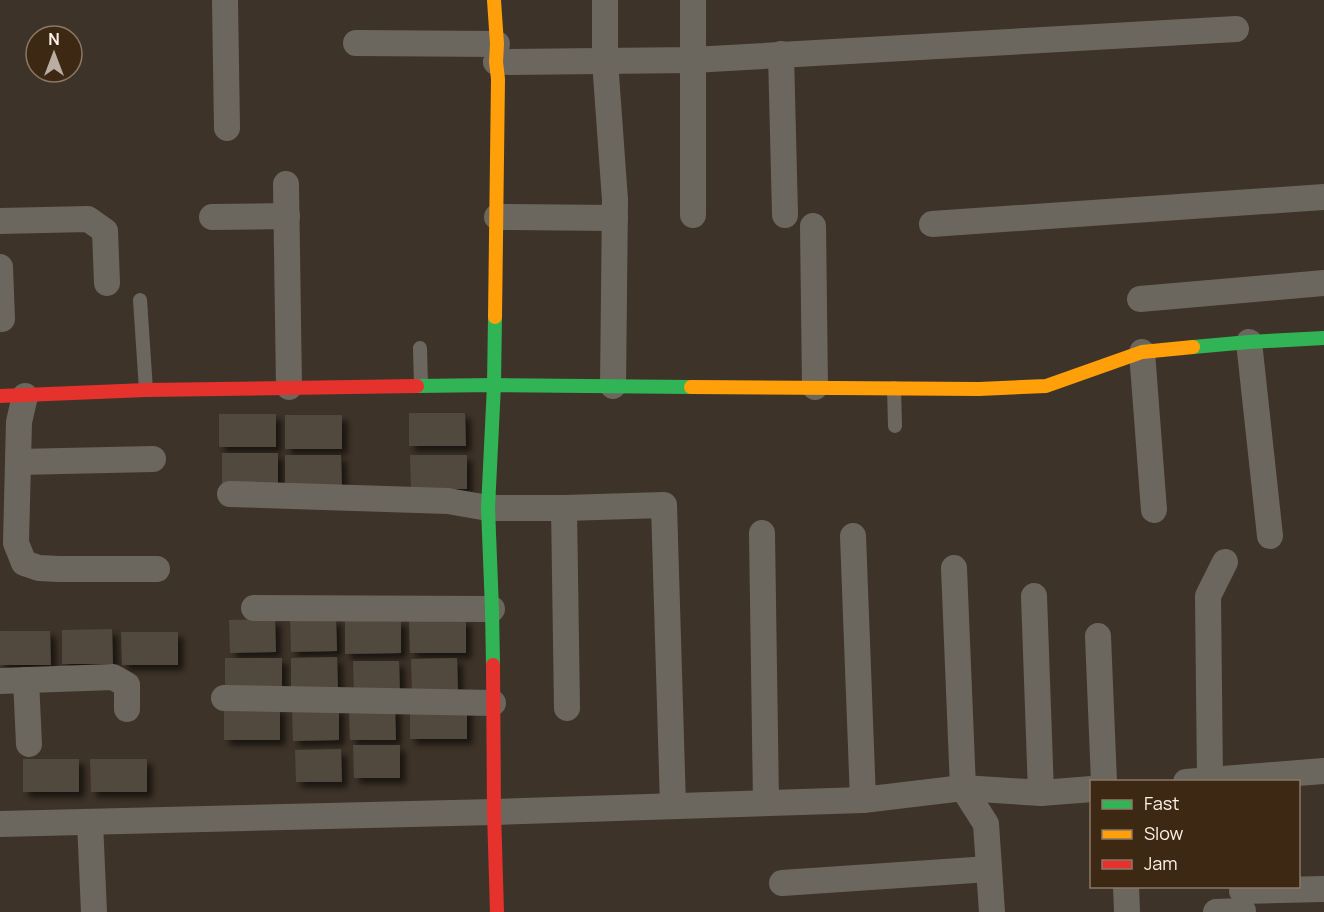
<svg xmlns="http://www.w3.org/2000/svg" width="1324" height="912" font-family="Manrope,sans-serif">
<defs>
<filter id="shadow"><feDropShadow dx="5.5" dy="5.5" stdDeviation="3" flood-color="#0009"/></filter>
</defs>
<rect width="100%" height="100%" fill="#3e3328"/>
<g fill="#51483e" filter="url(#shadow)">
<polygon points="409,413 465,413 466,446 409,446"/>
<rect x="219" y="414" width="57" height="33"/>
<rect x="285" y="415" width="57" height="34"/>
<polygon points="222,453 278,453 278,486 222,487"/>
<polygon points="285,455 341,455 342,488 285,488"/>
<polygon points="410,455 467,455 467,489 411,489"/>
<polygon points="275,619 276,652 230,653 229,620"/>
<polygon points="290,619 336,619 337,651 291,652"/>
<polygon points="409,619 466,619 466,653 410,653"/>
<polygon points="345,620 401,620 401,653 345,654"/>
<polygon points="112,629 113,664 62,664 62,630"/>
<polygon points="0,631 50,631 51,665 0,665"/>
<polygon points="121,632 178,632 178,665 122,665"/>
<polygon points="337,657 338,690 291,691 291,658"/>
<polygon points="225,658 282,658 282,691 225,692"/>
<polygon points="457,658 458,691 412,692 411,659"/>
<polygon points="353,661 399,661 400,694 354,694"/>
<rect x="410" y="706" width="57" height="33"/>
<rect x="224" y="707" width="56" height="33"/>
<polygon points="339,707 339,740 293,741 292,708"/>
<polygon points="395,707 396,740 350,740 349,708"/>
<polygon points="353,745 400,745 400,778 354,778"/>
<polygon points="341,749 342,782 296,782 295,750"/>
<rect x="23" y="759" width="56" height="33"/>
<polygon points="90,759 147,759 147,792 91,792"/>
</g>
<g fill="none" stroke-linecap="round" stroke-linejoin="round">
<g stroke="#6c675e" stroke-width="14">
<polyline points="140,300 146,390"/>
<polyline points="420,348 421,386"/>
<polyline points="894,388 895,426"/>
</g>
<g stroke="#6c675e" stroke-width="26">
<polyline points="225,0 227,128"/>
<polyline points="605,0 605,61 615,200 613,386"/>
<polyline points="693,0 693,215"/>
<polyline points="356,43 497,44"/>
<polyline points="781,54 785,215"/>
<polyline points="496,62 693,60 1236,29"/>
<polyline points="286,184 289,387"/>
<polyline points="212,217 287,216"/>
<polyline points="497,217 615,218"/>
<polyline points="0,221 88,219 105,231 107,283"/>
<polyline points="932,224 1324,197"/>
<polyline points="813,226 815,387"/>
<polyline points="0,267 2,319"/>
<polyline points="1140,299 1324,283"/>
<polyline points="1249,342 1270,536"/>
<polyline points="1142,352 1154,510"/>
<polyline points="25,396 19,422 16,543 24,563 39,568 59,569 157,569"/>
<polyline points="18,462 153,459"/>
<polyline points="230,494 448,501 488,508 564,508 664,505 673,806"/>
<polyline points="564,508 567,708"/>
<polyline points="762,533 766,803"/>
<polyline points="853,536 863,800"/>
<polyline points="954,568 963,788 986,824 992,912"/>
<polyline points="1034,596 1041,793"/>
<polyline points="254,608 492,609"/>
<polyline points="1098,636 1104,782"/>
<polyline points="26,680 29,744"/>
<polyline points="0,681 113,677 127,685 127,709"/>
<polyline points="224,698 493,703"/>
<polyline points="1210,780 1208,596 1225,562"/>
<polyline points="1186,782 1324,771"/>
<polyline points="90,822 94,912"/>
<polyline points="0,824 494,812 863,800 963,788 1041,793 1092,789"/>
<polyline points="782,883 989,869"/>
<polyline points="1126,886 1127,912"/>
<polyline points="1242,891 1324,889"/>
<polyline points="1216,912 1243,911"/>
</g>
<g stroke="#30b455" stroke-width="14">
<polyline points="1193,347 1249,342 1324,338"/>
<polyline points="417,386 494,385 691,387"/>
<polyline points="493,665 492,609 488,508 494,385 495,317"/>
</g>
<g stroke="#ff9f0a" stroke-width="14">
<polyline points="494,0 497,44 496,62 498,79 495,317"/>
<polyline points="691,387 979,389 1046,386 1142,352 1193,347"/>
</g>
<g stroke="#e5322d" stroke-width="14">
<polyline points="0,396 146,390 417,386"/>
<polyline points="493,665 494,812 497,912"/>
</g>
</g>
<rect x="1090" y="780" width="210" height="108" fill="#3d2814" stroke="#8a7868" stroke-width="1.5"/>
<rect x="1102" y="800" width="30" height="9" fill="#30b455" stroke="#8a7868" stroke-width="1.5"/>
<text x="1144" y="810" font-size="18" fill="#fdf1e7">Fast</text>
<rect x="1102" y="830" width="30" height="9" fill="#ff9f0a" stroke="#8a7868" stroke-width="1.5"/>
<text x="1144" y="840" font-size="18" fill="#fdf1e7">Slow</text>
<rect x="1102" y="860" width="30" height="9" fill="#e5322d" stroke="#8a7868" stroke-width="1.5"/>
<text x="1144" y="870" font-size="18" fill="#fdf1e7">Jam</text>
<g transform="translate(54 54)"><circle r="28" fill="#3d2814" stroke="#8a7868" stroke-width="1.5"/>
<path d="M0-4.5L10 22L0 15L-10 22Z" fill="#baaea4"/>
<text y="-9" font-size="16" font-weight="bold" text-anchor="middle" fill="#fdf1e7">N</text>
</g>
</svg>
